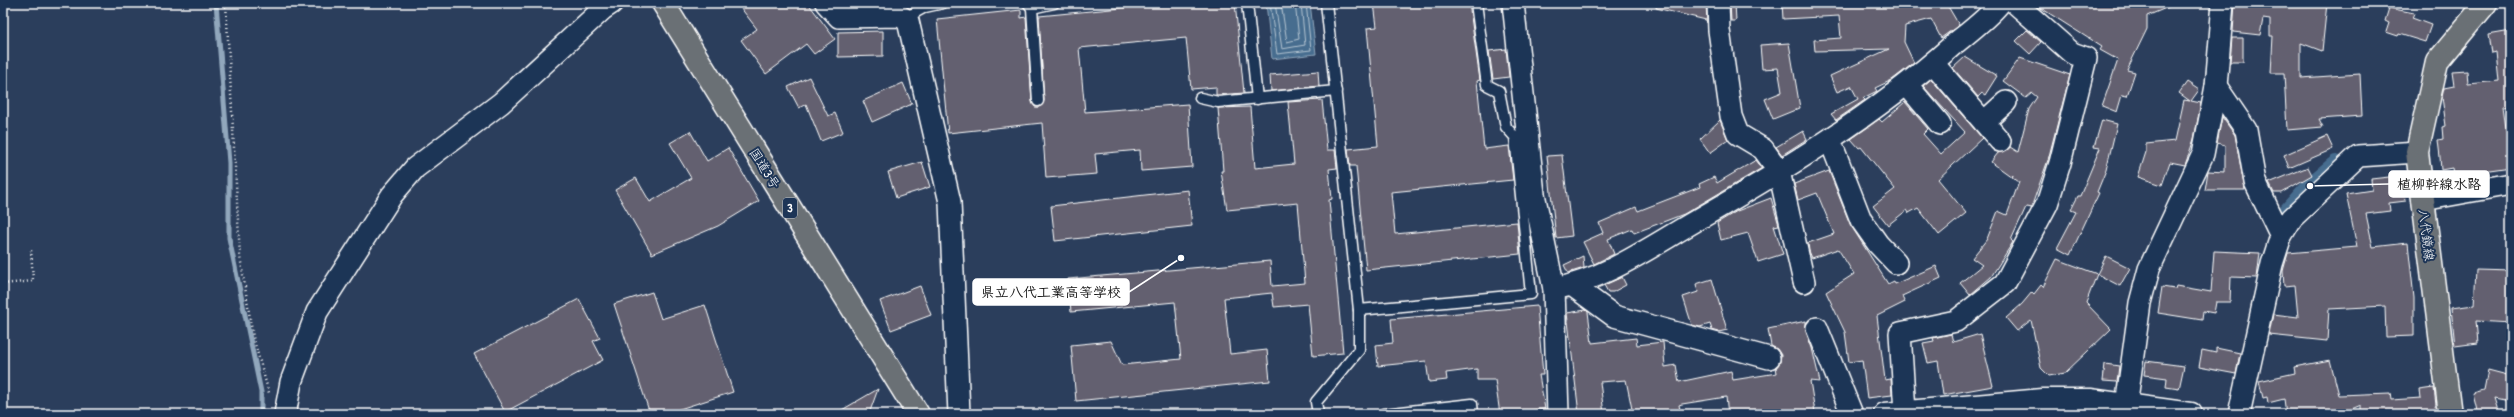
<svg xmlns="http://www.w3.org/2000/svg" width="2514" height="417" font-family="'Patrick Hand','Klee One',sans-serif">
<rect width="100%" height="100%" fill="#2b3e5c"/>
<filter id="ink" filterUnits="userSpaceOnUse"><feTurbulence type="fractalNoise" baseFrequency=".025" numOctaves="2"/><feDisplacementMap in="SourceGraphic" scale="8" xChannelSelector="R" yChannelSelector="G"/><feConvolveMatrix kernelMatrix="1 2 1 2 8 2 1 2 1" color-interpolation-filters="sRGB"/></filter>
<g filter="url(#ink)">
<polygon fill="#476d8f" stroke="#91a7bc" points="1266,3 1310,3 1316,54 1272,59"/>
<g fill="none" stroke-linecap="round" stroke-linejoin="round">
<g stroke="#b5c5d2" stroke-width="1">
<polyline points="1270,3 1277,54 1311,50 1306,3"/>
<polyline points="1275,3 1282,49 1305,45 1301,3"/>
<polyline points="1281,3 1287,42 1299,39 1295,3"/>
</g>
<polyline stroke="#91a7bc" stroke-width="5" points="216,3 229,163 229,238 261,392 261,414"/>
<polyline stroke="#476d8f" stroke-width="18" points="2287,212 2310,186 2336,164"/>
</g>
<g fill="#64616f" stroke="#fff">
<polygon points="737,3 808,3 835,39 814,54 806,44 766,74 741,40 757,29"/>
<polygon points="1173,3 1235,3 1244,93 1216,95 1216,87 1191,89 1186,38 1079,48 1085,112 1188,104 1192,167 1141,171 1140,150 1095,154 1097,174 1046,178 1042,123 948,133 937,19 1021,10 1021,18 1026,17 1032,101 1035,107 1039,107 1044,101 1039,16"/>
<polygon points="1374,3 1469,3 1480,80 1477,81 1484,149 1509,146 1513,180 1391,192 1395,234 1517,222 1520,254 1366,270 1356,166 1350,166 1348,149 1378,146 1367,28 1377,27"/>
<polygon points="1657,3 1706,3 1707,23 1706,20 1656,8"/>
<polygon points="1730,3 1735,3 1736,21 1731,21"/>
<polygon points="1782,3 1867,3 1867,5 1889,3 1946,3 1959,25 1941,38 1931,19 1905,26 1904,42 1914,63 1892,80 1875,88 1877,91 1863,98 1865,100 1836,120 1831,114 1858,99 1851,86 1837,92 1830,76 1889,49 1815,51 1814,40 1841,38 1839,16 1783,19"/>
<polygon points="2033,3 2178,3 2147,16 2147,29 2127,70 2135,72 2127,96 2122,95 2117,112 2102,106 2118,60 2100,50 2102,47"/>
<polygon points="2235,3 2327,3 2322,51 2301,43 2301,78 2360,74 2362,116 2319,119 2323,127 2287,130 2284,73 2271,73 2273,36 2270,36 2270,20 2263,19 2260,35 2233,32"/>
<polygon points="2389,8 2414,13 2412,18 2431,25 2425,42 2399,34 2398,36 2386,32 2389,23 2385,21"/>
<polygon points="2027,30 2041,42 2030,54 2016,41"/>
<polygon points="883,31 883,56 838,57 838,32"/>
<polygon points="2511,31 2511,105 2503,106 2508,143 2511,143 2511,167 2468,173 2469,178 2454,180 2452,168 2441,170 2440,157 2438,140 2443,139 2442,127 2446,126 2442,97 2444,88 2454,86 2452,72 2467,71 2468,84 2499,81 2496,52 2491,53 2488,35"/>
<polygon points="2232,38 2243,38 2243,62 2230,62"/>
<polygon points="1789,43 1800,108 1773,119 1765,99 1782,92 1778,68 1762,69 1760,45"/>
<polygon points="1506,49 1509,77 1493,79 1489,51"/>
<polygon points="1965,57 1997,76 1985,95 1982,93 1978,97 1953,68"/>
<polygon points="2020,58 2070,75 2048,160 2031,208 2026,207 2011,240 2013,242 1991,277 1970,295 1960,283 1982,265 1972,258 1987,239 1998,211 2007,215 2019,182 2012,177 2013,175 2012,177 1991,162 1998,153 2007,150 2010,147 2018,152 2029,109 2037,97 2032,93 2026,98 2003,81"/>
<polygon points="1318,71 1319,86 1271,91 1270,75"/>
<polygon points="809,77 828,116 835,113 843,132 821,141 806,104 799,108 788,87"/>
<polygon points="1931,79 1982,138 1938,179 1966,213 1939,235 1918,208 1909,213 1907,210 1888,225 1873,206 1895,189 1861,147 1859,148 1851,139 1879,119 1882,122 1905,102 1928,129 1923,134 1941,154 1965,132 1923,86"/>
<polygon points="2187,82 2199,90 2191,101 2201,103 2194,139 2185,165 2170,162 2162,185 2138,177 2146,152 2146,144 2175,141 2184,100 2190,101 2179,93"/>
<polygon points="903,83 912,104 872,122 863,101"/>
<polygon points="1322,100 1327,150 1335,150 1337,168 1329,169 1332,199 1329,200 1343,353 1313,356 1308,304 1274,307 1272,293 1224,298 1230,354 1267,350 1270,381 1076,401 1071,345 1111,341 1122,365 1181,359 1175,302 1071,312 1068,279 1270,261 1272,286 1305,283 1298,203 1227,210 1221,171 1223,171 1218,108 1250,107 1255,168 1294,164 1288,102"/>
<polygon points="2222,117 2235,135 2245,190 2205,190 2208,171 2225,172 2225,145 2217,143"/>
<polygon points="1720,120 1728,140 1710,153 1700,139"/>
<polygon points="2102,120 2117,124 2106,170 2097,192 2099,193 2070,255 2057,248 2076,212 2071,210 2078,196 2080,196 2100,148 2094,147"/>
<polygon points="690,131 707,161 728,148 759,201 718,226 652,254 615,190 636,178 650,202 691,178 670,143"/>
<polygon points="1803,131 1807,139 1782,155 1776,147"/>
<polygon points="2327,136 2333,149 2289,168 2284,155"/>
<polygon points="1562,155 1572,236 1556,238 1547,156"/>
<polygon points="1756,160 1762,168 1684,214 1634,233 1632,229 1608,239 1614,254 1594,264 1583,242 1603,233 1599,223 1636,207 1638,211 1700,187 1699,184 1714,177 1717,183"/>
<polygon points="922,162 930,187 896,198 888,172"/>
<polygon points="2308,167 2312,175 2281,193 2274,193 2269,183"/>
<polygon points="1829,171 1850,224 1888,284 1894,281 1895,284 1936,266 1941,278 1902,296 1905,302 1877,316 1885,380 1891,379 1892,395 1867,398 1862,360 1849,362 1845,332 1826,292 1854,274 1838,249 1812,258 1809,251 1808,243 1834,234 1817,193 1798,200 1794,184"/>
<polygon points="2407,175 2410,193 2405,194 2406,201 2389,203 2390,211 2366,214 2373,247 2408,243 2414,298 2414,336 2386,337 2385,306 2329,309 2327,341 2269,335 2273,314 2298,317 2295,285 2284,286 2283,271 2288,253 2357,247 2346,194 2372,190 2371,179"/>
<polygon points="1188,190 1192,226 1055,241 1051,206"/>
<polygon points="1771,198 1779,225 1774,226 1783,254 1758,262 1748,233 1721,240 1717,223 1737,211"/>
<polygon points="2214,251 2260,253 2257,278 2231,277 2230,302 2216,302 2214,313 2203,311 2202,320 2158,313 2162,287 2175,289 2176,286 2211,292"/>
<polygon points="1583,256 1584,268 1568,273 1564,265"/>
<polygon points="2106,256 2130,268 2120,286 2097,274"/>
<polygon points="2057,259 2097,274 2086,303 2111,329 2065,373 2049,376 2041,368 2031,320 2017,331 2006,318 2022,304 2032,292 2034,294 2041,285 2043,287"/>
<polygon points="2476,270 2511,271 2511,323 2476,321 2478,343 2455,346 2451,308 2474,305"/>
<polygon points="1622,277 1626,285 1613,292 1608,292 1604,285"/>
<polygon points="1712,279 1727,330 1719,332 1712,330 1710,324 1700,327 1692,325 1683,297 1698,292 1696,284"/>
<polygon points="920,286 931,315 891,330 880,301"/>
<polygon points="652,292 661,319 705,305 733,392 664,414 650,414 614,304"/>
<polygon points="579,299 600,338 593,341 603,360 505,412 474,354"/>
<polygon points="1537,306 1543,375 1539,375 1545,409 1500,414 1495,380 1477,380 1477,369 1446,373 1447,380 1429,382 1426,361 1378,366 1376,345 1393,343 1391,319"/>
<polygon points="1586,310 1588,312 1592,343 1636,338 1637,345 1663,342 1665,367 1676,365 1679,382 1731,371 1733,380 1777,373 1776,367 1780,362 1781,355 1777,349 1771,346 1768,329 1806,321 1806,332 1812,348 1820,382 1810,381 1815,412 1780,414 1780,411 1756,414 1728,414 1726,397 1682,404 1679,405 1681,414 1633,414 1626,380 1600,382 1604,414 1579,414 1567,313"/>
<polygon points="1951,334 1953,342 1980,334 1993,386 1943,395 1938,361 1928,363 1923,343 1934,341 1933,338"/>
<polygon points="2216,348 2240,353 2236,374 2199,367 2202,350 2216,353"/>
<polygon points="2330,360 2339,395 2390,393 2391,400 2421,398 2420,390 2434,388 2437,414 2370,414 2370,411 2361,412 2361,405 2347,411 2346,409 2323,412 2323,414 2286,414 2284,399 2268,403 2267,397 2263,398 2259,381 2295,373 2294,367"/>
<polygon points="2146,361 2184,366 2179,389 2166,387 2167,378 2144,375"/>
<polygon points="2105,364 2119,366 2117,382 2103,381"/>
<polygon points="2488,370 2511,376 2511,401 2495,398 2500,414 2478,414 2473,393 2484,390"/>
<polygon points="878,389 869,414 835,414"/>
</g>
<g fill="none" stroke-linecap="round" stroke-linejoin="round">
<g stroke="#fff" stroke-width="13">
<g id="service">
<polyline points="1028,3 1032,8 1038,101"/>
<polyline points="1247,3 1257,99"/>
<polyline points="1326,3 1359,310"/>
<polyline points="1032,8 1054,3"/>
<polyline points="905,18 925,7 943,3"/>
<polyline points="1200,98 1218,102 1336,91"/>
<polyline points="1318,414 1316,402 1359,350 1359,310 1531,294 1515,137 1506,127 1499,91 1487,85 1476,3"/>
<polyline points="1383,414 1472,404 1473,414"/>
</g>
</g>
<g stroke="#fff" stroke-width="24">
<g id="minor">
<polyline points="826,3 839,17 900,16 908,21 950,202 959,414"/>
<polyline points="1513,3 1534,194 1554,289 1558,414"/>
<polyline points="1718,3 1719,30 1731,116 1738,134 1763,149 1779,171 1804,282"/>
<polyline points="1933,63 2000,141"/>
<polyline points="1907,85 1940,124"/>
<polyline points="2216,86 2246,130 2255,182 2281,236"/>
<polyline points="1984,122 2006,102"/>
<polyline points="1830,140 1861,220 1878,244 1896,263"/>
<polyline points="2423,200 2511,184"/>
<polyline points="1573,286 1614,316 1769,358"/>
<path d="M1554,289C1603,280 1649,248 1692,223C1784,170 1874,116 1953,45C1969,32 1987,19 2000,3"/>
<polyline points="1817,328 1852,414"/>
<polyline points="285,414 291,382 317,312 392,195 415,168 501,103 603,9 612,3"/>
<polyline points="1910,414 1905,412 1900,333 1956,321 2005,283 2047,204 2060,163 2086,58 2072,53 2015,3"/>
<polyline points="2125,414 2140,303 2149,269 2203,154 2216,86 2223,3"/>
<polyline points="2239,414 2272,264 2281,236 2292,218 2358,156 2417,152"/>
</g>
</g>
<g stroke="#fff" stroke-width="25">
<polyline id="tertiary" points="1885,414 2042,400 2090,400 2191,414"/>
</g>
<g stroke="#fff" stroke-width="25">
<polyline id="primary" points="2450,414 2417,152 2437,62 2486,3"/>
</g>
<g stroke="#fff" stroke-width="25">
<polyline id="trunk" points="663,3 918,414"/>
</g>
<g stroke="#fff" stroke-width="2.5" stroke-dasharray="1 3" stroke-linecap="butt">
<polyline points="226,3 240,256 253,337 269,393"/>
<polyline points="3,284 33,281 31,249"/>
</g>
<use href="#service" stroke="#1d3557" stroke-width="10"/>
<use href="#minor" stroke="#1d3557" stroke-width="21"/>
<use href="#tertiary" stroke="#1d3557" stroke-width="22"/>
<use href="#primary" stroke="#6a7074" stroke-width="22"/>
<use href="#trunk" stroke="#6a7074" stroke-width="22"/>
</g>
</g>
<g text-anchor="middle" stroke-width="4" stroke-linejoin="round" paint-order="stroke">
<rect fill="#1d3557" stroke="#bbc2cd" stroke-width="1" x="783" y="198" width="14" height="20" rx="3"/>
<g font-size="12" font-weight="bold" fill="#fff">
<text x="790" y="212">3</text>
</g>
<g font-size="13" fill="#fff" stroke="#1d3557">
<text transform="translate(765 168) rotate(58)" y="5">国道3号</text>
<text transform="translate(2427 235) rotate(83)" y="5">八代鏡線</text>
</g>
</g>
<path fill="none" stroke="#fff" stroke-width="1.5" d="M2310 186L2389 184M1181 258L1129 292"/>
<g fill="#fff" stroke="#1d3557" stroke-width="1.5">
<circle cx="2310" cy="186" r="4"/>
<circle cx="1181" cy="258" r="4"/>
</g>
<g fill="#fff" stroke="#fff" stroke-width="1.5">
<rect x="2389" y="171" width="100" height="26" rx="4"/>
<rect x="973" y="279" width="156" height="26" rx="4"/>
</g>
<g font-size="14" text-anchor="middle" font-weight="bold" fill="#111">
<text x="2439" y="189">植柳幹線水路</text>
<text x="1051" y="297">県立八代工業高等学校</text>
</g>
<rect width="2514" height="417" fill="none" stroke="#1d3557" stroke-width="16"/>
<rect x="8" y="8" width="2498" height="401" fill="none" stroke="#fff" stroke-width="1.5" filter="url(#ink)"/>
</svg>
